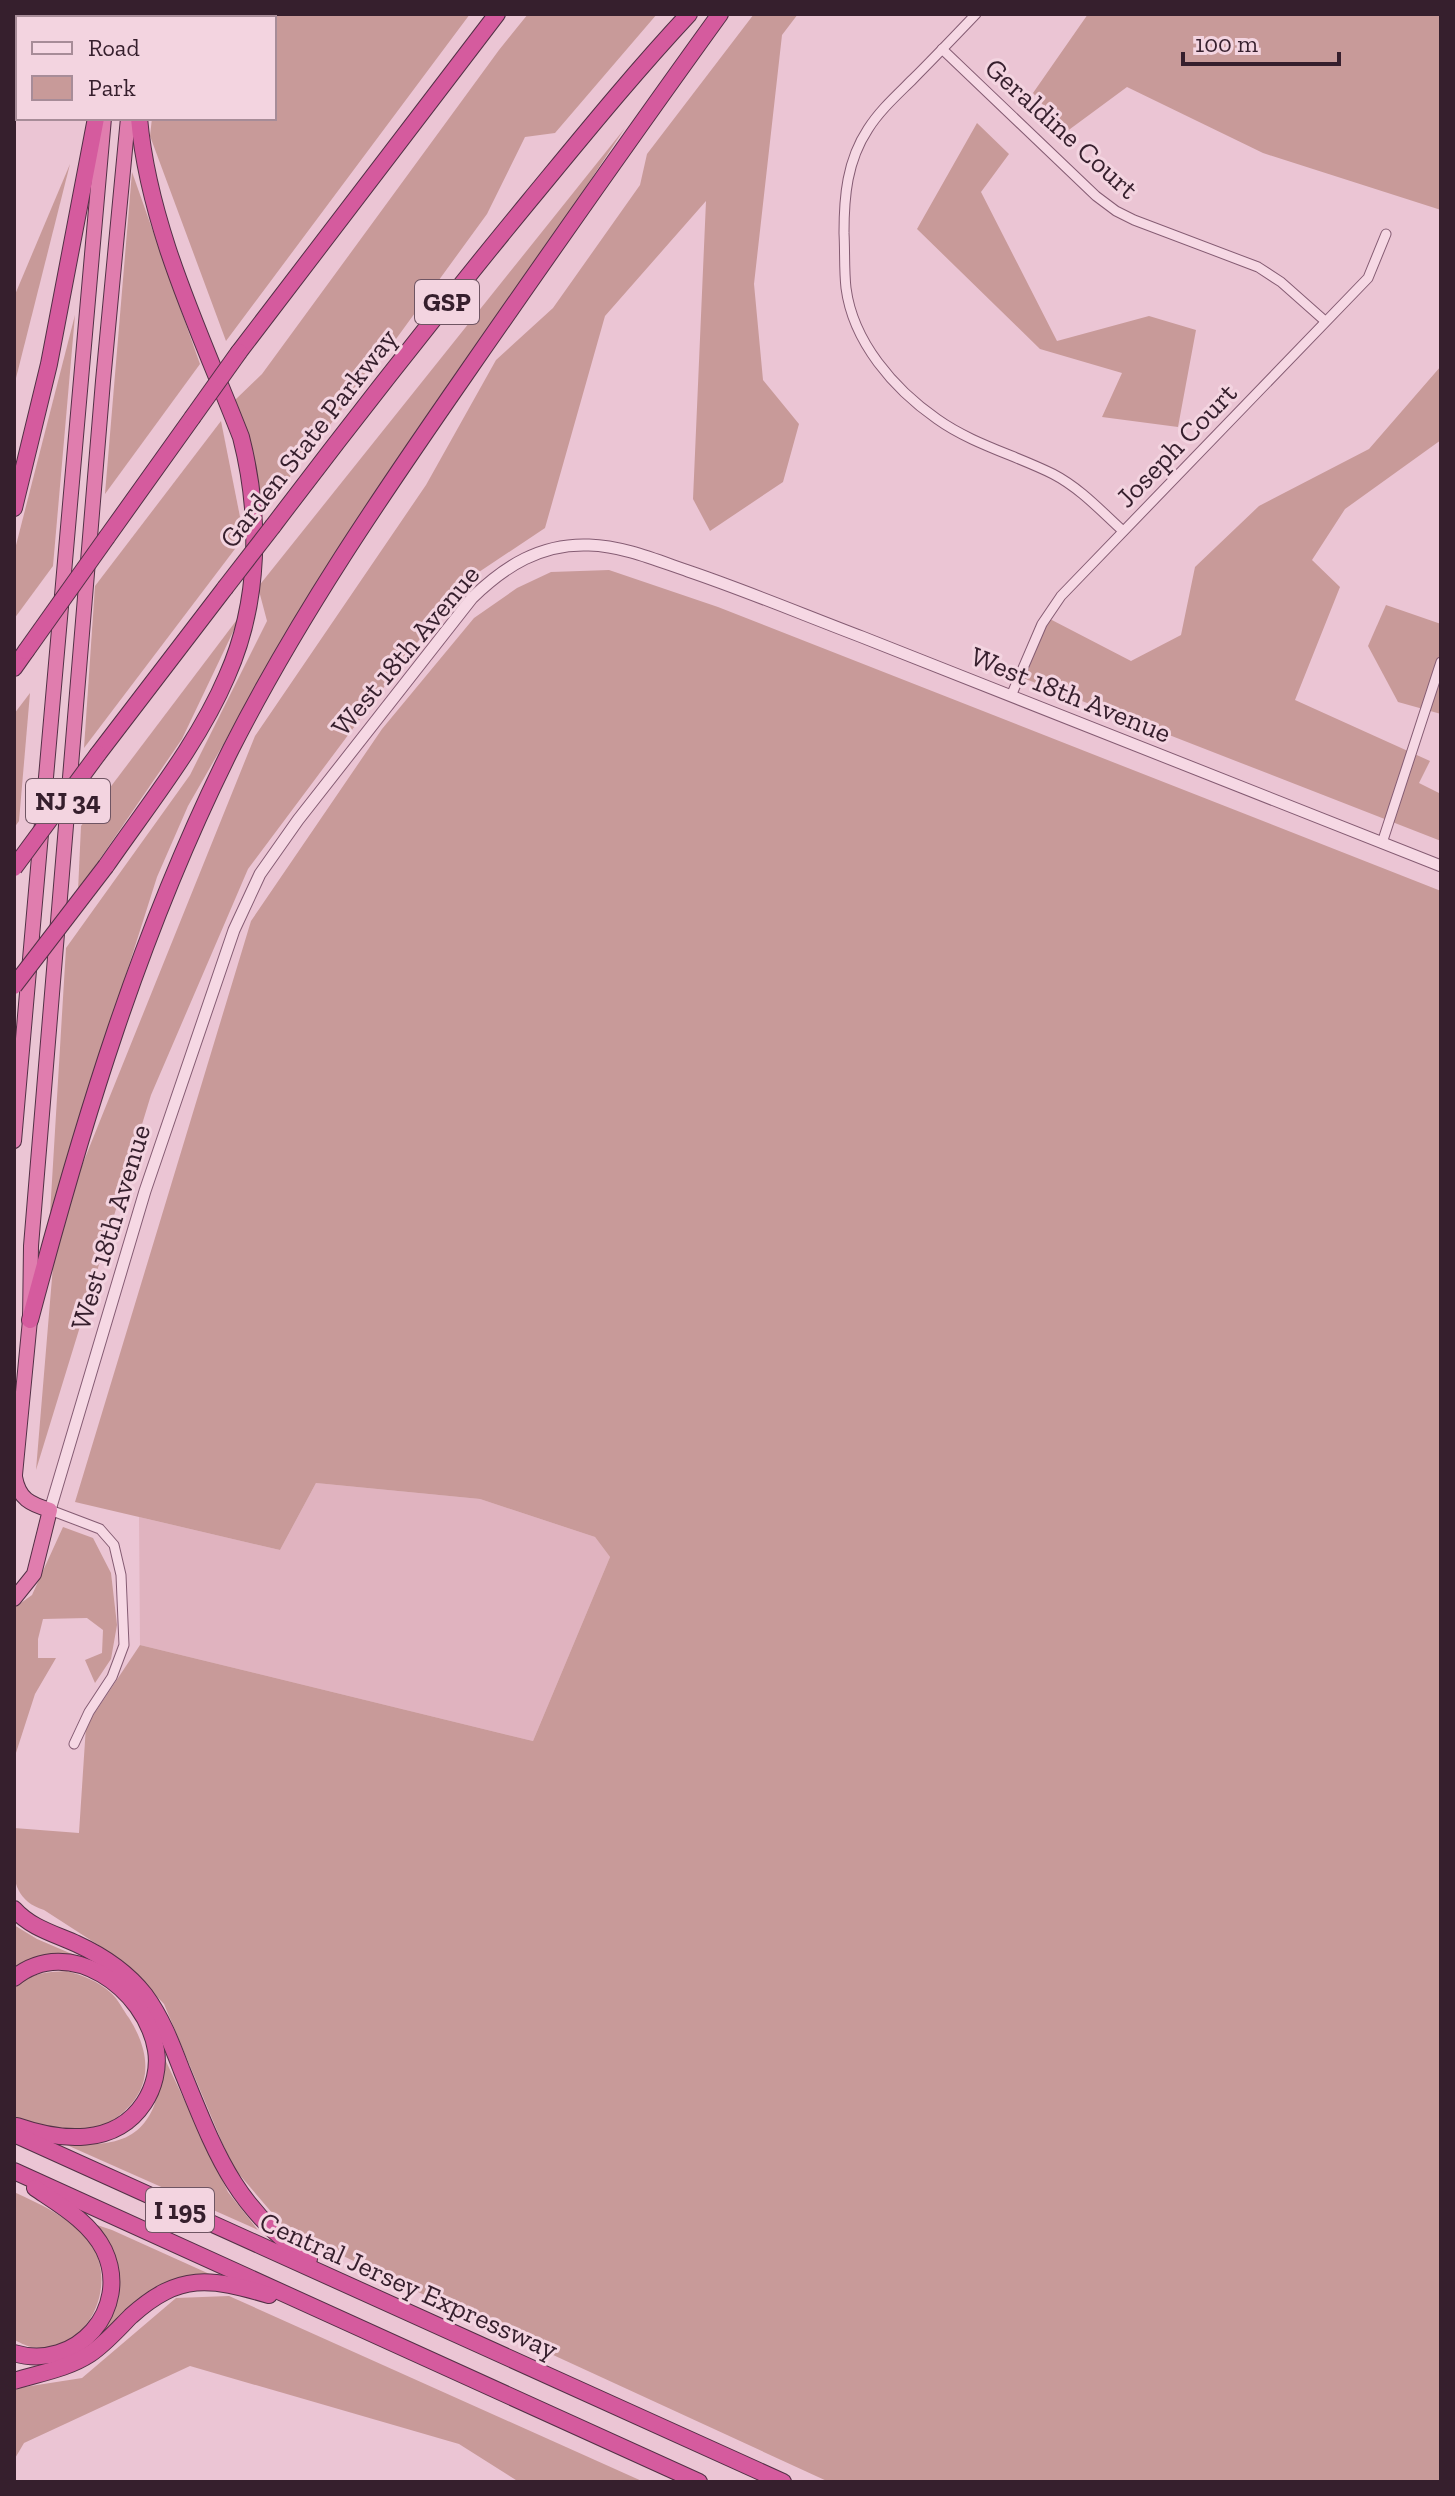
<svg xmlns="http://www.w3.org/2000/svg" width="1455" height="2496" font-family="'Zilla Slab',serif">
<rect width="100%" height="100%" fill="#ebc5d4"/>
<polygon fill="#e0b3bf" points="316,1483 480,1499 595,1537 610,1557 533,1741 140,1645 139,1517 280,1550"/>
<g fill="#c89a99">
<polygon points="168,14 470,14 226,341 150,136 152,118 274,118 274,18 167,18"/>
<polygon points="528,14 657,14 555,133 525,137 487,214 388,350 261,514 249,435 235,400 262,374 499,50"/>
<polygon points="754,14 798,14 782,35 754,284 763,380 799,424 783,482 710,531 693,499 706,201 605,316 545,528 461,584 248,869 151,1095 36,1470 56,1230 255,736 426,485 496,360 553,308 640,185 647,154"/>
<polygon points="1088,14 1441,14 1441,210 1263,153 1127,87 1066,132 1033,93"/>
<polygon points="977,123 1009,154 981,192 1057,341 1149,316 1196,330 1178,427 1102,417 1122,373 1040,349 917,229"/>
<polygon points="625,128 271,661 188,806 157,877 50,1214 66,948 190,775 267,621 258,587"/>
<polygon points="70,164 14,386 14,297"/>
<polygon points="132,172 200,364 105,494"/>
<polygon points="75,315 53,566 14,619 14,553"/>
<polygon points="1441,366 1441,440 1345,509 1312,560 1340,587 1295,700 1430,761 1419,783 1441,794 1441,841 1023,678 1048,618 1131,661 1181,635 1195,567 1259,506 1369,449"/>
<polygon points="221,421 244,537 84,748 95,586"/>
<path d="M609,570L718,607L1441,891V2482H829L464,2314L285,2228L232,2166L164,2004L123,1961L44,1910C5,1898 14,1861 14,1828L79,1833L86,1726L140,1645L533,1741L610,1557L595,1537L480,1499L316,1483L280,1550L75,1502L251,921L382,729L474,618L517,588L551,572Z"/>
<polygon points="1386,605 1441,624 1441,714 1398,702 1368,646"/>
<polygon points="242,613 182,739 78,891 81,826"/>
<polygon points="30,693 19,821 14,828 14,714"/>
<polygon points="63,1527 93,1538 111,1573 117,1625 111,1659 95,1683 85,1660 102,1653 103,1630 87,1618 43,1619 38,1639 38,1658 56,1658 35,1694 14,1759 14,1608 32,1595"/>
<polygon points="14,1925 37,1939 79,1957 36,1958 14,1967"/>
<path d="M67,1971C84,1976 98,1981 111,1993C118,1999 123,2010 129,2018C153,2056 153,2093 113,2120C102,2128 88,2135 73,2134C58,2134 28,2124 14,2117V1989C30,1973 45,1972 67,1971Z"/>
<path d="M162,2053L228,2192L258,2230L60,2142C76,2143 94,2146 111,2142C155,2134 162,2090 162,2053Z"/>
<path d="M14,2192C42,2205 78,2221 94,2249C117,2292 84,2356 31,2347C26,2346 19,2342 14,2340Z"/>
<path d="M97,2225L112,2230L214,2276L169,2281L143,2298L98,2340C122,2288 127,2277 97,2225Z"/>
<polygon points="229,2296 644,2482 519,2482 459,2444 190,2366 24,2443 14,2460 14,2392 18,2388 82,2378 176,2298"/>
</g>
<g fill="none" stroke-linecap="round" stroke-linejoin="round">
<g stroke="#855c73" stroke-width="11">
<g id="minor">
<path d="M976,14C955,36 934,58 913,79C897,95 880,110 868,129C847,161 844,196 844,233C845,251 844,270 846,288C853,342 894,389 937,419C972,444 1015,455 1053,474C1080,488 1101,511 1123,531"/>
<polyline points="942,49 1096,196 1116,211 1134,220 1258,267 1281,282 1325,321"/>
<polyline points="1011,696 1042,624 1061,596 1368,278 1386,234"/>
<polyline points="1382,843 1441,662"/>
<polyline points="50,1510 100,1529 114,1545 121,1575 124,1645 112,1677 89,1712 74,1744"/>
</g>
</g>
<g stroke="#855c73" stroke-width="13">
<path id="tertiary" d="M50,1510L145,1191L234,930L260,874L298,820L472,598C505,566 541,543 589,545C623,546 656,560 688,571C747,591 804,615 862,637C1055,714 1248,790 1441,866"/>
</g>
<g stroke="#533046" stroke-width="16">
<g id="trunk">
<polyline points="111,18 111,14"/>
<polyline points="140,18 140,14"/>
<polyline points="14,1141 104,118"/>
<polyline points="14,1485 30,1320 31,1246 103,381 128,118"/>
<path d="M14,1599L34,1574L50,1510C30,1504 19,1499 15,1477"/>
</g>
</g>
<g stroke="#533046" stroke-width="18">
<g id="motorway">
<polyline points="239,352 497,14"/>
<polyline points="14,508 49,364 96,118"/>
<path d="M273,526C357,415 442,307 530,200C582,137 633,74 689,14"/>
<polyline points="107,537 192,418"/>
<polyline points="14,668 26,651"/>
<polyline points="98,754 225,588"/>
<path d="M106,866C148,805 198,744 227,676C260,602 261,515 241,437C201,334 149,229 139,118"/>
<path d="M30,1320C82,1124 140,931 231,749C298,617 381,496 465,375C549,254 634,133 720,14"/>
<path d="M14,1909C31,1928 55,1934 77,1944C103,1956 127,1972 145,1995C162,2018 172,2045 182,2071C215,2151 234,2208 309,2259"/>
<path d="M14,1978C69,1933 146,1989 156,2050C159,2068 154,2088 144,2103C115,2147 60,2141 17,2126"/>
<polyline points="14,2134 783,2482"/>
<polyline points="14,2171 699,2482"/>
<path d="M14,2353C76,2372 132,2309 104,2250C90,2222 60,2205 35,2188"/>
<path d="M14,2381C40,2373 67,2369 90,2354C105,2344 118,2329 131,2316C180,2272 210,2278 269,2295"/>
</g>
</g>
<use href="#minor" stroke="#f6d8e4" stroke-width="9"/>
<use href="#tertiary" stroke="#f6d8e4" stroke-width="11"/>
<use href="#trunk" stroke="#e07dae" stroke-width="14"/>
<use href="#motorway" stroke="#d55b9e" stroke-width="16"/>
<g stroke="#533046" stroke-width="18" stroke-linecap="butt">
<g id="motorway-bridge">
<polyline points="192,418 239,352"/>
<polyline points="225,588 273,526"/>
<polyline points="26,651 107,537"/>
<polyline points="14,868 98,754"/>
<polyline points="14,986 106,866"/>
</g>
</g>
<use href="#motorway-bridge" stroke="#d55b9e" stroke-width="16"/>
</g>
<g text-anchor="middle" stroke-width="6" stroke-linejoin="round" paint-order="stroke">
<g fill="#f3d4e0" stroke="#6f5563" stroke-width="2">
<rect x="415" y="280" width="64" height="44" rx="6"/>
<rect x="26" y="779" width="84" height="44" rx="6"/>
<rect x="146" y="2188" width="68" height="44" rx="6"/>
</g>
<g font-size="26" font-weight="bold" fill="#361f2d">
<text x="447" y="311">GSP</text>
<text x="68" y="810">NJ 34</text>
<text x="180" y="2219">I 195</text>
</g>
<g font-size="28" fill="#361f2d" stroke="#f3d4e0">
<text transform="translate(1062 128) rotate(42)" y="10">Geraldine Court</text>
<text transform="translate(308 438) rotate(-52)" y="10">Garden State Parkway</text>
<text transform="translate(1176 445) rotate(-46)" y="10">Joseph Court</text>
<text transform="translate(405 650) rotate(-50)" y="10">West 18th Avenue</text>
<text transform="translate(1071 694) rotate(22)" y="10">West 18th Avenue</text>
<text transform="translate(110 1227) rotate(-73)" y="10">West 18th Avenue</text>
<text transform="translate(409 2285) rotate(24)" y="10">Central Jersey Expressway</text>
</g>
</g>
<rect width="1455" height="2496" fill="none" stroke="#361f2d" stroke-width="32"/>
<rect x="16" y="16" width="260" height="104" fill="#f3d4e0" stroke="#a78c98" stroke-width="2"/>
<rect x="32" y="42" width="40" height="12" fill="#f6d8e4" stroke="#a78c98" stroke-width="2"/>
<text x="88" y="56" font-size="24" fill="#361f2d">Road</text>
<rect x="32" y="76" width="40" height="24" fill="#c89a99" stroke="#a78c98" stroke-width="2"/>
<text x="88" y="96" font-size="24" fill="#361f2d">Park</text>
<path d="M1183 52v12h156v-12" fill="none" stroke="#361f2d" stroke-width="4"/>
<text x="1195" y="52" font-size="24" fill="#361f2d" stroke="#f3d4e0" stroke-width="6" paint-order="stroke">100 m</text>
</svg>
